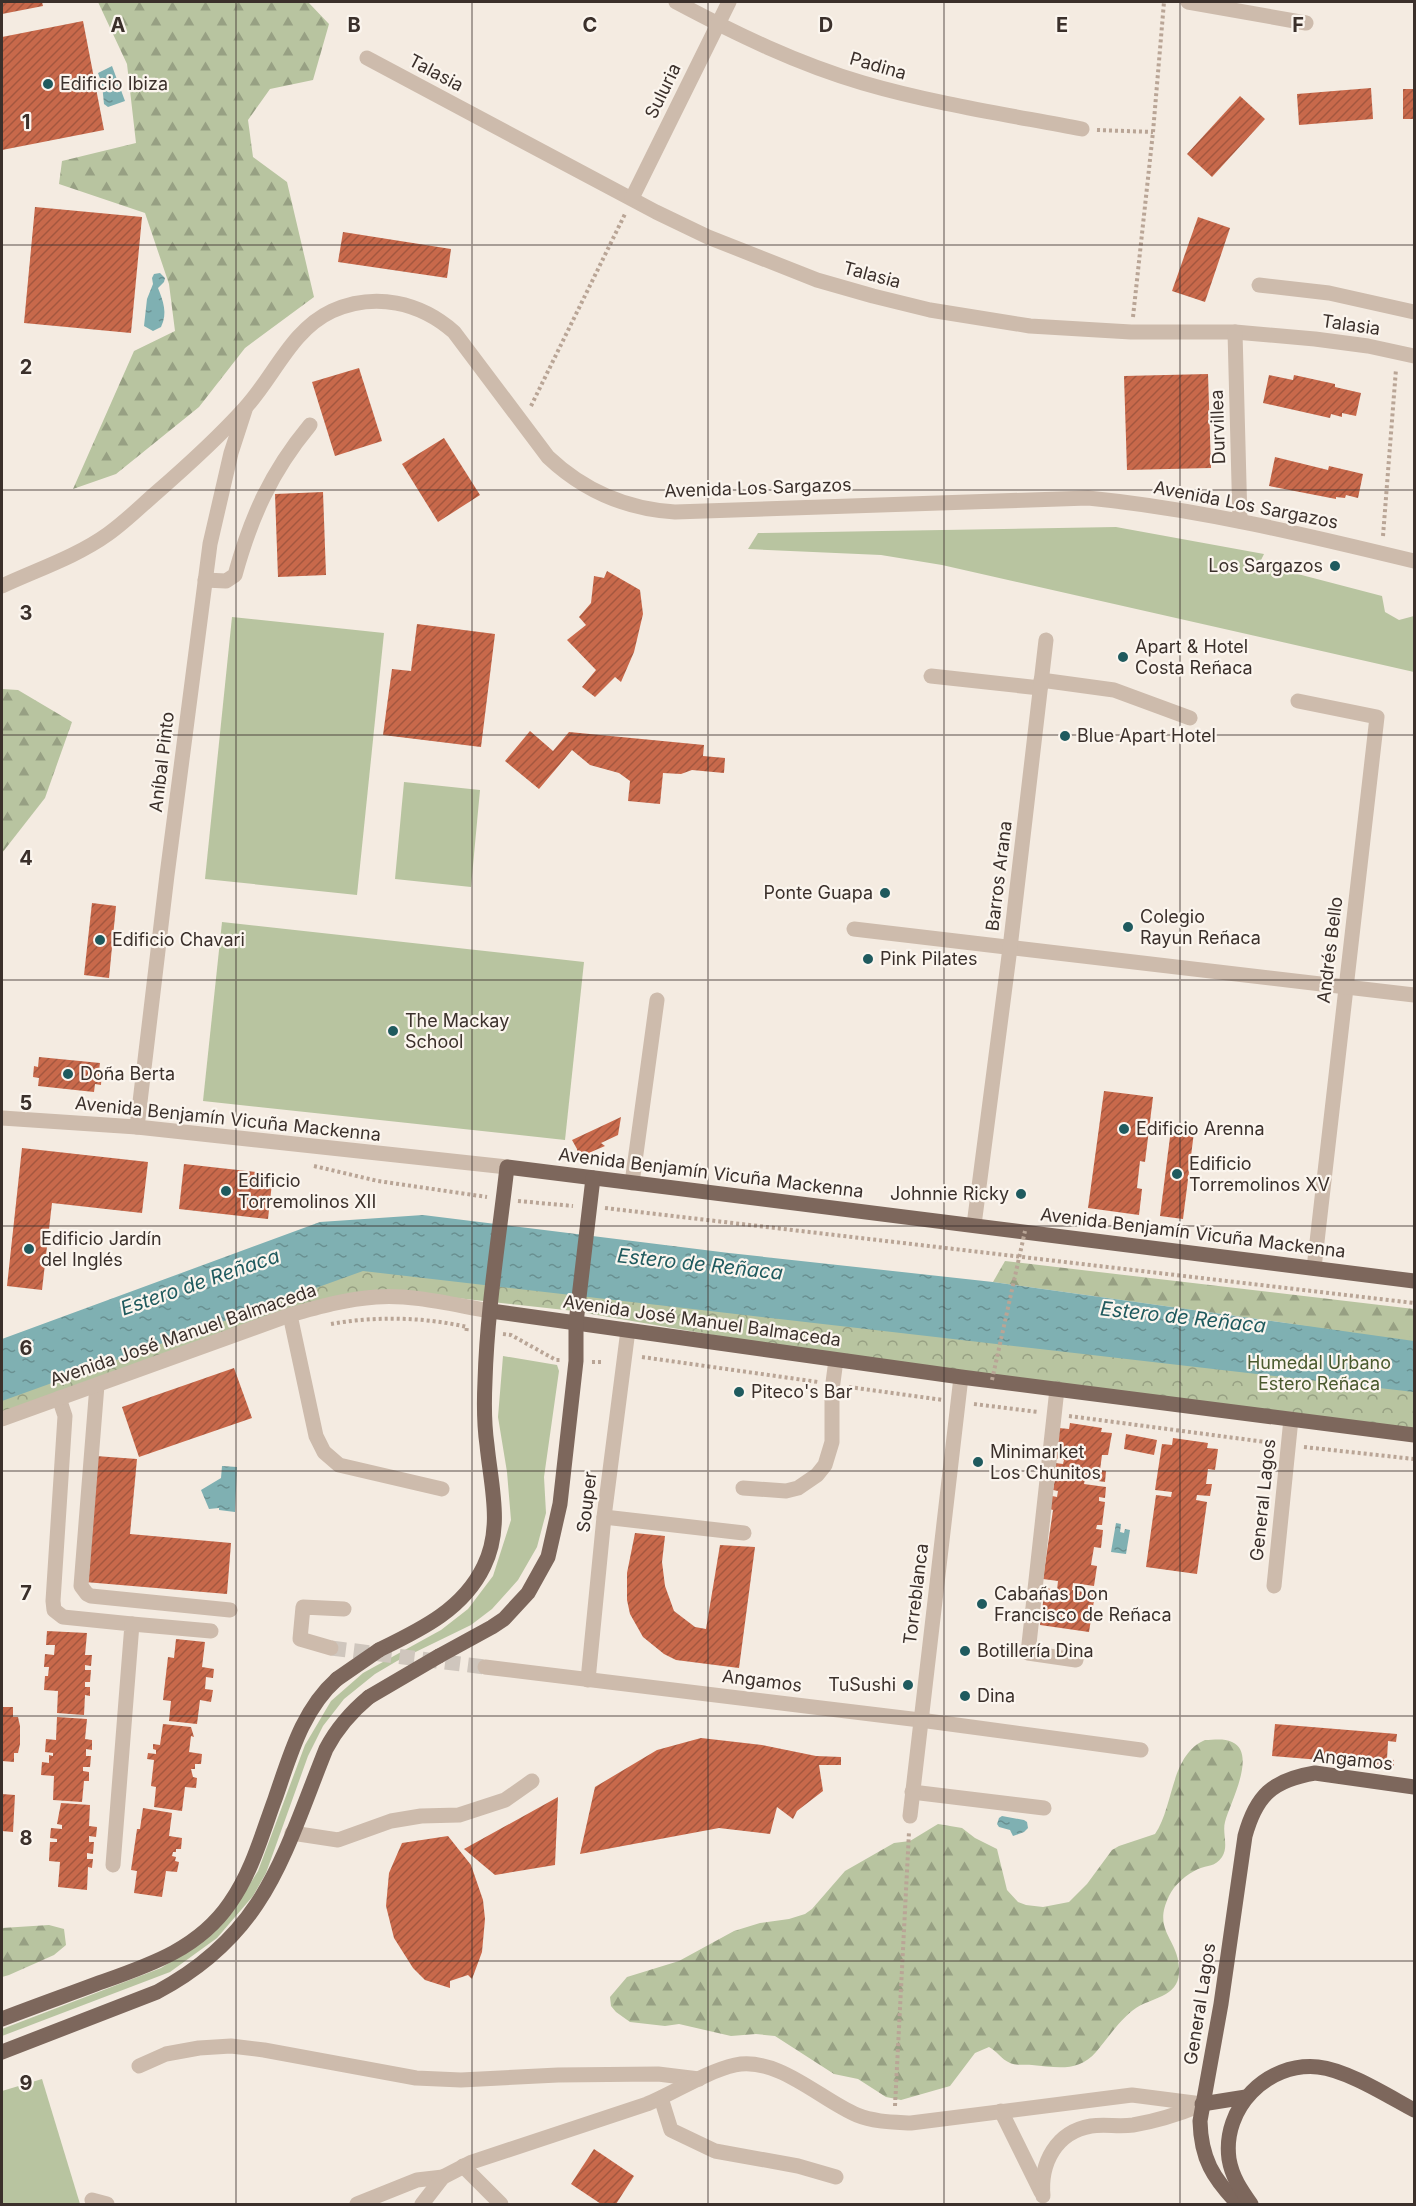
<svg xmlns="http://www.w3.org/2000/svg" width="1416" height="2206" font-family="Inter,sans-serif">
<defs>
<pattern id="forest-firs" width="22" height="20" patternUnits="userSpaceOnUse" patternTransform="scale(1.5)"><rect width="22" height="20" fill="#b8c4a0"/><path d="M5 1l3.5 6h-7zM16 11l3.5 6h-7z" fill="#97a083"/></pattern>
<pattern id="park-crowns" width="20" height="18" patternUnits="userSpaceOnUse" patternTransform="scale(1.5)"><rect width="20" height="18" fill="#b8c4a0"/><path d="M2 6a3 3 0 1 1 6 0M12 15a3 3 0 1 1 6 0" fill="none" stroke="#97a083"/></pattern>
<pattern id="water-ripples" width="26" height="14" patternUnits="userSpaceOnUse" patternTransform="scale(1.5)"><rect width="26" height="14" fill="#7fb0b2"/><path d="M2 4q2-2 4 0t4 0M15 11q2-2 4 0t4 0" fill="none" stroke="#699091"/></pattern>
<pattern id="building-hatch" width="6" height="6" patternUnits="userSpaceOnUse" patternTransform="scale(1.5)"><rect width="6" height="6" fill="#c8694b"/><path d="M-1 1l2-2M0 6l6-6M5 7l2-2" fill="none" stroke="#a4573f"/></pattern>
</defs>
<rect width="100%" height="100%" fill="#f4ebe1"/>
<g fill="#b8c4a0">
<polygon points="1116,527 1264,554 1259,564 1382,596 1385,612 1399,620 1414,616 1414,672 942,565 881,555 748,549 758,533"/>
<polygon points="232,617 384,633 357,895 205,879"/>
<polygon points="404,782 480,790 471,887 395,879"/>
<polygon points="222,922 584,962 565,1140 203,1101"/>
<polygon points="503,1356 557,1365 559,1371 544,1477 546,1513 537,1547 518,1580 492,1609 471,1625 397,1661 375,1674 344,1699 323,1726 308,1756 266,1873 253,1896 217,1938 170,1972 2,2036 2,2029 161,1968 199,1944 231,1914 258,1871 305,1745 331,1701 363,1673 441,1630 468,1609 493,1576 511,1520 507,1472 498,1417"/>
<polygon points="42,2079 80,2204 2,2204 2,2091"/>
</g>
<g fill="url(#forest-firs)">
<polygon points="98,2 308,2 329,24 313,80 270,89 248,120 253,157 287,182 314,297 245,348 199,407 116,474 73,489 134,351 175,331 169,284 145,213 59,184 62,161 136,143 127,64"/>
<polygon points="2,689 18,690 72,722 45,798 2,853"/>
<polygon points="1005,1261 1414,1309 1414,1341 993,1282"/>
<path d="M1205,1740C1213,1740 1224,1738 1232,1742C1258,1753 1229,1805 1225,1822C1222,1833 1229,1847 1222,1857C1215,1867 1208,1865 1198,1869C1187,1874 1174,1885 1169,1896C1151,1933 1181,1939 1179,1973C1178,1997 1151,1998 1136,2008C1119,2020 1109,2037 1096,2052C1078,2073 1055,2067 1032,2065C1024,2064 1018,2066 1010,2063C1001,2059 997,2051 989,2047L975,2053L950,2086L901,2100L886,2097L858,2079L834,2074L775,2036L756,2034L731,2036L679,2024L665,2026L630,2022L616,2012L611,2006L610,1997L627,1977L679,1961L734,1931L760,1923L789,1919L805,1914L812,1909L845,1871L894,1843L910,1841L938,1824L962,1828L975,1838L997,1849L1007,1890L1018,1902L1026,1905L1043,1907L1069,1902L1087,1884L1112,1850L1119,1846L1155,1834C1174,1807 1170,1755 1205,1740Z"/>
<polygon points="49,1925 64,1929 66,1945 54,1955 9,1975 2,1977 2,1928"/>
</g>
<polygon fill="url(#park-crowns)" points="288,1243 1116,1305 1414,1337 1414,1430 893,1366 574,1311 412,1293 349,1298 2,1420 2,1355"/>
<g fill="url(#water-ripples)">
<polygon points="112,66 125,101 108,107 104,104 102,84 98,73"/>
<path d="M160,273L165,278L164,282L158,288C163,301 168,313 161,327L153,331L144,326L147,299L153,284L152,278L154,274Z"/>
<polygon points="423,1215 729,1253 993,1282 1414,1341 1414,1392 363,1271 2,1401 2,1339 320,1222"/>
<polygon points="222,1466 237,1467 235,1512 219,1510 219,1508 209,1509 201,1490 221,1478"/>
<polygon points="1116,1523 1121,1524 1120,1532 1124,1533 1125,1529 1130,1530 1126,1554 1111,1552"/>
<polygon points="1002,1816 1024,1820 1027,1822 1028,1828 1024,1832 1013,1836 1010,1830 999,1827 997,1824 999,1818"/>
</g>
<g fill="url(#building-hatch)">
<polygon points="2,2 42,2 43,6 2,14"/>
<polygon points="83,21 104,130 2,150 2,37"/>
<polygon points="1371,88 1373,119 1299,125 1297,94"/>
<rect x="1403" y="89" width="11" height="30"/>
<polygon points="1240,96 1265,119 1212,177 1187,154"/>
<polygon points="35,207 142,217 131,333 24,323"/>
<polygon points="1198,217 1230,228 1205,302 1172,291"/>
<polygon points="343,232 451,249 447,278 338,262"/>
<polygon points="359,368 382,441 335,456 312,382"/>
<polygon points="1208,374 1211,468 1127,470 1124,376"/>
<polygon points="1269,375 1293,380 1294,375 1335,384 1335,387 1361,393 1356,416 1342,413 1342,417 1331,414 1330,418 1263,403"/>
<polygon points="444,438 480,495 438,522 402,464"/>
<polygon points="1275,457 1328,470 1329,466 1363,474 1358,498 1346,495 1345,498 1336,497 1336,499 1269,486"/>
<polygon points="323,492 326,575 278,577 275,494"/>
<polygon points="607,571 640,590 643,614 634,652 621,682 615,677 595,697 582,687 596,670 567,640 586,625 579,617 591,603 594,576 604,578"/>
<polygon points="417,624 495,634 481,747 383,735 392,669 411,671"/>
<polygon points="530,731 553,751 569,732 704,745 703,756 725,758 724,773 692,770 681,774 663,773 660,804 628,801 630,781 619,773 590,765 572,750 539,789 505,761"/>
<polygon points="92,903 116,906 109,978 84,975"/>
<polygon points="39,1057 100,1063 99,1070 102,1070 101,1085 95,1084 94,1092 38,1086 39,1078 33,1077 34,1066 38,1067"/>
<polygon points="1104,1091 1153,1097 1145,1162 1140,1161 1137,1188 1142,1189 1139,1215 1088,1208"/>
<polygon points="621,1117 618,1135 601,1143 605,1146 577,1158 577,1149 572,1140"/>
<polygon points="1171,1129 1194,1132 1183,1219 1160,1216"/>
<polygon points="22,1148 148,1162 142,1213 52,1203 42,1290 7,1286"/>
<polygon points="184,1164 273,1174 268,1219 179,1209"/>
<polygon points="234,1368 252,1418 139,1457 122,1407"/>
<polygon points="1070,1423 1102,1428 1101,1432 1112,1433 1108,1455 1102,1455 1100,1470 1106,1471 1105,1482 1085,1479 1084,1484 1106,1487 1105,1498 1099,1497 1099,1501 1105,1502 1102,1525 1097,1525 1096,1529 1103,1530 1101,1548 1094,1547 1091,1565 1097,1566 1094,1586 1073,1583 1072,1590 1095,1594 1089,1632 1040,1625 1045,1588 1057,1590 1058,1581 1043,1579 1053,1510 1050,1509 1052,1496 1057,1497 1058,1491 1053,1490 1055,1479 1066,1481 1067,1477 1053,1474 1055,1463 1063,1464 1064,1460 1055,1458 1059,1428 1069,1429"/>
<polygon points="1126,1434 1157,1440 1154,1455 1124,1449"/>
<polygon points="1173,1438 1208,1443 1207,1448 1218,1449 1215,1470 1208,1469 1206,1484 1212,1484 1210,1496 1197,1495 1196,1500 1207,1502 1197,1574 1146,1567 1156,1495 1171,1497 1172,1492 1155,1490 1162,1444 1172,1445"/>
<polygon points="96,1456 137,1459 130,1534 231,1543 227,1594 85,1582"/>
<polygon points="635,1533 665,1536 662,1562 665,1586 674,1611 695,1627 706,1629 720,1545 755,1547 739,1668 676,1660 664,1654 643,1637 630,1614 627,1600 627,1573"/>
<polygon points="47,1631 87,1633 85,1655 92,1655 91,1666 85,1665 85,1670 91,1670 90,1682 85,1682 85,1687 90,1687 90,1696 85,1695 84,1715 57,1713 58,1691 44,1690 45,1676 48,1676 49,1667 44,1667 45,1654 54,1655 55,1645 46,1645"/>
<polygon points="176,1639 205,1642 202,1667 214,1669 213,1678 206,1677 205,1689 213,1690 211,1702 200,1700 197,1724 169,1721 171,1701 163,1700 168,1657 174,1658"/>
<polygon points="2,1707 13,1707 13,1717 18,1717 20,1726 20,1744 18,1753 14,1753 14,1762 2,1761"/>
<polygon points="57,1717 87,1719 85,1739 92,1740 92,1750 86,1749 86,1756 91,1756 90,1767 83,1767 83,1771 89,1772 89,1781 84,1781 82,1802 53,1800 54,1776 41,1775 42,1762 49,1763 49,1755 53,1756 53,1753 45,1752 46,1739 56,1740"/>
<polygon points="163,1724 191,1727 194,1737 191,1736 189,1752 202,1754 201,1764 195,1764 195,1769 191,1769 193,1777 197,1778 196,1788 185,1787 182,1811 154,1807 156,1787 151,1786 154,1760 147,1759 148,1753 156,1754 156,1750 153,1749 153,1744 160,1745"/>
<polygon points="1275,1724 1397,1734 1396,1742 1388,1741 1387,1759 1394,1760 1394,1766 1272,1756"/>
<polygon points="701,1738 762,1745 816,1756 841,1757 841,1765 819,1765 823,1791 797,1811 793,1819 777,1807 770,1834 719,1828 580,1854 595,1787 657,1750"/>
<polygon points="2,1794 15,1795 13,1832 2,1831"/>
<polygon points="558,1797 555,1865 495,1875 464,1849"/>
<polygon points="61,1803 90,1805 89,1826 97,1827 96,1837 89,1836 89,1842 94,1842 93,1854 87,1853 87,1859 93,1859 92,1868 88,1867 87,1890 58,1887 60,1862 49,1861 50,1842 57,1842 57,1839 50,1838 51,1828 62,1829 62,1825 57,1824"/>
<polygon points="143,1808 172,1813 169,1836 182,1838 181,1849 176,1849 176,1852 173,1852 172,1856 176,1857 175,1861 179,1862 177,1872 166,1871 162,1897 134,1893 137,1871 131,1870 137,1829 140,1829"/>
<polygon points="448,1836 471,1865 483,1900 485,1919 482,1952 472,1979 468,1975 450,1981 450,1988 425,1980 413,1968 394,1938 386,1906 389,1873 402,1843"/>
<polygon points="594,2149 634,2176 616,2204 601,2204 571,2184"/>
</g>
<g fill="none" stroke-linecap="round" stroke-linejoin="round">
<polyline stroke="#cfc6bd" stroke-width="15" stroke-dasharray="15 8" stroke-linecap="butt" points="331,1648 485,1667"/>
<g stroke="#b9a596" stroke-width="4" stroke-dasharray="3 3" stroke-linecap="butt">
<polyline points="1097,130 1153,132"/>
<polyline points="1133,317 1153,132 1164,2"/>
<polyline points="531,406 625,214"/>
<polyline points="1383,536 1396,369"/>
<polyline points="314,1166 378,1181 487,1197"/>
<polyline points="518,1201 573,1206"/>
<polyline points="605,1208 1414,1303"/>
<path d="M331,1324C375,1316 424,1317 467,1327L466,1334"/>
<polyline points="503,1334 511,1335 556,1360 561,1360"/>
<polyline points="642,1357 818,1382"/>
<polyline points="592,1362 601,1362"/>
<polyline points="849,1387 943,1400"/>
<polyline points="974,1404 1038,1412"/>
<polyline points="1069,1416 1273,1443"/>
<polyline points="1304,1447 1414,1459"/>
<polyline points="895,2106 909,1832"/>
</g>
<g stroke="#cdbbac" stroke-width="15">
<path d="M676,2C736,34 798,64 863,83C935,104 1009,115 1082,129"/>
<polyline points="1188,2 1306,23"/>
<polyline points="367,58 656,212 708,237 817,280 873,296 930,310 1030,326 1131,332 1235,332 1315,339 1368,346 1414,356"/>
<polyline points="632,198 729,2"/>
<polyline points="1259,285 1329,293 1414,312"/>
<polyline points="1235,332 1240,521"/>
<path d="M205,580L226,581L235,575C251,517 271,472 310,425"/>
<path d="M2,586C36,570 76,557 108,534C125,522 140,507 156,493C187,466 218,438 245,408C274,377 291,330 332,311C375,292 420,302 454,332L548,457C584,491 625,509 675,512L1088,498C1199,509 1307,535 1414,561"/>
<polyline points="931,676 1040,688"/>
<polyline points="1041,680 1114,690 1190,718"/>
<polyline points="1298,701 1377,717 1314,1268"/>
<polyline points="854,929 1414,995"/>
<polyline points="2,1118 137,1127 507,1167"/>
<polyline points="137,1127 167,875 210,544 231,453 245,410"/>
<polyline points="632,1183 657,1000"/>
<polyline points="974,1225 1010,948 1046,640"/>
<polyline points="290,1315 316,1436 324,1452 339,1465 442,1489"/>
<polyline points="97,1385 81,1586 87,1594 91,1596 230,1610"/>
<polyline points="1057,1389 1028,1653 1076,1660"/>
<polyline points="59,1398 65,1416 53,1601 54,1610 63,1617 132,1624 113,1865"/>
<path d="M2,1419L290,1315C318,1307 346,1299 376,1297C413,1294 454,1305 491,1311"/>
<polyline points="743,1488 786,1491 798,1488 817,1475 825,1465 832,1442 832,1390 836,1360"/>
<polyline points="604,1517 744,1533"/>
<polyline points="1274,1586 1291,1419"/>
<polyline points="132,1624 211,1631"/>
<polyline points="331,1648 300,1639 303,1607 344,1609"/>
<polyline points="485,1667 920,1720 1141,1750"/>
<polyline points="588,1680 604,1517 628,1330"/>
<polyline points="912,1792 1044,1808"/>
<polyline points="910,1816 961,1377"/>
<polyline points="292,1833 338,1840 391,1821 421,1816 459,1815 505,1800 532,1781"/>
<polyline points="139,2066 166,2054 199,2048 231,2046 264,2050 416,2078 461,2080 558,2075 658,2074 699,2079"/>
<polyline points="661,2098 671,2130 715,2151 798,2166 836,2177"/>
<polyline points="1001,2111 1041,2192"/>
<polyline points="463,2166 501,2204"/>
<path d="M1043,2196C1040,2163 1056,2132 1091,2126C1105,2124 1119,2127 1133,2125C1157,2121 1179,2114 1201,2105"/>
<polyline points="92,2200 107,2204"/>
<polyline points="357,2204 417,2180 443,2177"/>
<path d="M422,2204L443,2177L472,2162L647,2104C676,2092 705,2072 735,2065C778,2056 821,2100 857,2115C874,2122 893,2122 911,2123L1132,2095L1202,2104"/>
</g>
<g stroke="#7d675c" stroke-width="15">
<polyline points="491,1311 961,1377 1414,1435"/>
<path d="M379,1650C420,1630 463,1610 484,1566C503,1527 491,1486 487,1445C484,1424 484,1402 485,1381C487,1310 499,1238 507,1167L1414,1281"/>
<polyline points="439,1656 492,1627 504,1619 528,1593 548,1557 560,1504 576,1361 576,1323 593,1178"/>
<path d="M2,2019C33,2007 64,1996 96,1984C147,1966 198,1950 230,1903C252,1872 262,1834 275,1799C290,1756 302,1710 337,1679"/>
<path d="M2,2052L157,1992C266,1934 283,1856 326,1749C337,1728 351,1712 369,1697"/>
<polyline points="1202,2104 1246,2097"/>
<path d="M1238,2204C1213,2178 1201,2159 1200,2121L1221,2004L1245,1836C1256,1796 1272,1780 1315,1773L1414,1787"/>
<path d="M1251,2204C1241,2190 1232,2177 1229,2159C1222,2108 1267,2062 1318,2067C1347,2070 1388,2096 1414,2110"/>
</g>
<polyline stroke="#b9a596" stroke-width="4" stroke-dasharray="3 3" stroke-linecap="butt" points="992,1380 1025,1231"/>
<g stroke="#7d675c" stroke-width="15">
<polyline points="337,1679 379,1650"/>
<polyline points="369,1697 439,1656"/>
</g>
</g>
<path fill="none" stroke="#3b302b" stroke-width="1.5" stroke-opacity="0.55" d="M236,2V2204M472,2V2204M708,2V2204M944,2V2204M1180,2V2204M2,245H1414M2,490H1414M2,735H1414M2,980H1414M2,1226H1414M2,1471H1414M2,1716H1414M2,1961H1414"/>
<g fill="#1f5a5e" stroke="#fbf5ee" stroke-width="2">
<circle cx="48" cy="84" r="6"/>
<circle cx="1335" cy="566" r="6"/>
<circle cx="1123" cy="657" r="6"/>
<circle cx="1065" cy="736" r="6"/>
<circle cx="885" cy="893" r="6"/>
<circle cx="1128" cy="927" r="6"/>
<circle cx="100" cy="940" r="6"/>
<circle cx="868" cy="959" r="6"/>
<circle cx="393" cy="1031" r="6"/>
<circle cx="68" cy="1074" r="6"/>
<circle cx="1124" cy="1129" r="6"/>
<circle cx="1177" cy="1174" r="6"/>
<circle cx="226" cy="1191" r="6"/>
<circle cx="1021" cy="1194" r="6"/>
<circle cx="29" cy="1249" r="6"/>
<circle cx="739" cy="1392" r="6"/>
<circle cx="978" cy="1462" r="6"/>
<circle cx="982" cy="1604" r="6"/>
<circle cx="965" cy="1651" r="6"/>
<circle cx="908" cy="1685" r="6"/>
<circle cx="965" cy="1696" r="6"/>
</g>
<g text-anchor="middle" stroke-width="4.5" stroke-linejoin="round" paint-order="stroke">
<g font-size="18" fill="#3b302b" stroke="#fbf5ee">
<text transform="translate(878 66) rotate(16)" y="6">Padina</text>
<text transform="translate(436 73) rotate(28)" y="6">Talasia</text>
<text transform="translate(663 91) rotate(-64)" y="6">Suluria</text>
<text transform="translate(872 275) rotate(15)" y="6">Talasia</text>
<text transform="translate(1351 325) rotate(8)" y="6">Talasia</text>
<text transform="translate(1218 427) rotate(-92)" y="6">Durvillea</text>
<text transform="translate(758 488) rotate(-2)" y="6">Avenida Los Sargazos</text>
<text transform="translate(1246 505) rotate(11)" y="6">Avenida Los Sargazos</text>
<text transform="translate(162 762) rotate(-83)" y="6">Aníbal Pinto</text>
<text transform="translate(999 876) rotate(-83)" y="6">Barros Arana</text>
<text transform="translate(1330 950) rotate(-83)" y="6">Andrés Bello</text>
<text transform="translate(228 1119) rotate(6)" y="6">Avenida Benjamín Vicuña Mackenna</text>
<text transform="translate(711 1173) rotate(7)" y="6">Avenida Benjamín Vicuña Mackenna</text>
<text transform="translate(1193 1233) rotate(7)" y="6">Avenida Benjamín Vicuña Mackenna</text>
<text transform="translate(702 1321) rotate(8)" y="6">Avenida José Manuel Balmaceda</text>
<text transform="translate(183 1335) rotate(-19)" y="6">Avenida José Manuel Balmaceda</text>
<text transform="translate(1263 1500) rotate(-84)" y="6">General Lagos</text>
<text transform="translate(587 1502) rotate(-83)" y="6">Souper</text>
<text transform="translate(916 1594) rotate(-83)" y="6">Torreblanca</text>
<text transform="translate(762 1681) rotate(7)" y="6">Angamos</text>
<text transform="translate(1353 1760) rotate(6)" y="6">Angamos</text>
<text transform="translate(1200 2004) rotate(-81)" y="6">General Lagos</text>
</g>
<g font-size="18" fill="#3b302b" stroke="#fbf5ee" text-anchor="start">
<text x="60" y="90">Edificio Ibiza</text>
<text x="1323" y="572" text-anchor="end">Los Sargazos</text>
<text x="1135" y="653">Apart &amp; Hotel<tspan x="1135" dy="21">Costa Reñaca</tspan></text>
<text x="1077" y="742">Blue Apart Hotel</text>
<text x="873" y="899" text-anchor="end">Ponte Guapa</text>
<text x="1140" y="923">Colegio<tspan x="1140" dy="21">Rayun Reñaca</tspan></text>
<text x="112" y="946">Edificio Chavari</text>
<text x="880" y="965">Pink Pilates</text>
<text x="405" y="1027">The Mackay<tspan x="405" dy="21">School</tspan></text>
<text x="80" y="1080">Doña Berta</text>
<text x="1136" y="1135">Edificio Arenna</text>
<text x="1189" y="1170">Edificio<tspan x="1189" dy="21">Torremolinos XV</tspan></text>
<text x="238" y="1187">Edificio<tspan x="238" dy="21">Torremolinos XII</tspan></text>
<text x="1009" y="1200" text-anchor="end">Johnnie Ricky</text>
<text x="41" y="1245">Edificio Jardín<tspan x="41" dy="21">del Inglés</tspan></text>
<text x="751" y="1398">Piteco's Bar</text>
<text x="990" y="1458">Minimarket<tspan x="990" dy="21">Los Chunitos</tspan></text>
<text x="994" y="1600">Cabañas Don<tspan x="994" dy="21">Francisco de Reñaca</tspan></text>
<text x="977" y="1657">Botillería Dina</text>
<text x="896" y="1691" text-anchor="end">TuSushi</text>
<text x="977" y="1702">Dina</text>
</g>
<g font-size="18" fill="#4a5a2e" stroke="#fbf5ee">
<text x="1319" y="1369">Humedal Urbano<tspan x="1319" dy="21">Estero Reñaca</tspan></text>
</g>
<g font-size="20" font-style="italic" fill="#1f5a5e" stroke="#fbf5ee">
<text transform="translate(700 1264) rotate(6)" y="7">Estero de Reñaca</text>
<text transform="translate(200 1282) rotate(-19)" y="7">Estero de Reñaca</text>
<text transform="translate(1183 1317) rotate(6)" y="7">Estero de Reñaca</text>
</g>
</g>
<g font-size="20" text-anchor="middle" font-weight="bold" fill="#3b302b" stroke="#fbf5ee" stroke-width="4.5" stroke-linejoin="round" paint-order="stroke">
<text x="118" y="32">A</text>
<text x="354" y="32">B</text>
<text x="590" y="32">C</text>
<text x="826" y="32">D</text>
<text x="1062" y="32">E</text>
<text x="1298" y="32">F</text>
<text x="26" y="129">1</text>
<text x="26" y="374">2</text>
<text x="26" y="620">3</text>
<text x="26" y="865">4</text>
<text x="26" y="1110">5</text>
<text x="26" y="1355">6</text>
<text x="26" y="1600">7</text>
<text x="26" y="1845">8</text>
<text x="26" y="2090">9</text>
</g>
<rect width="1416" height="2206" fill="none" stroke="#3b302b" stroke-width="6"/>
</svg>
